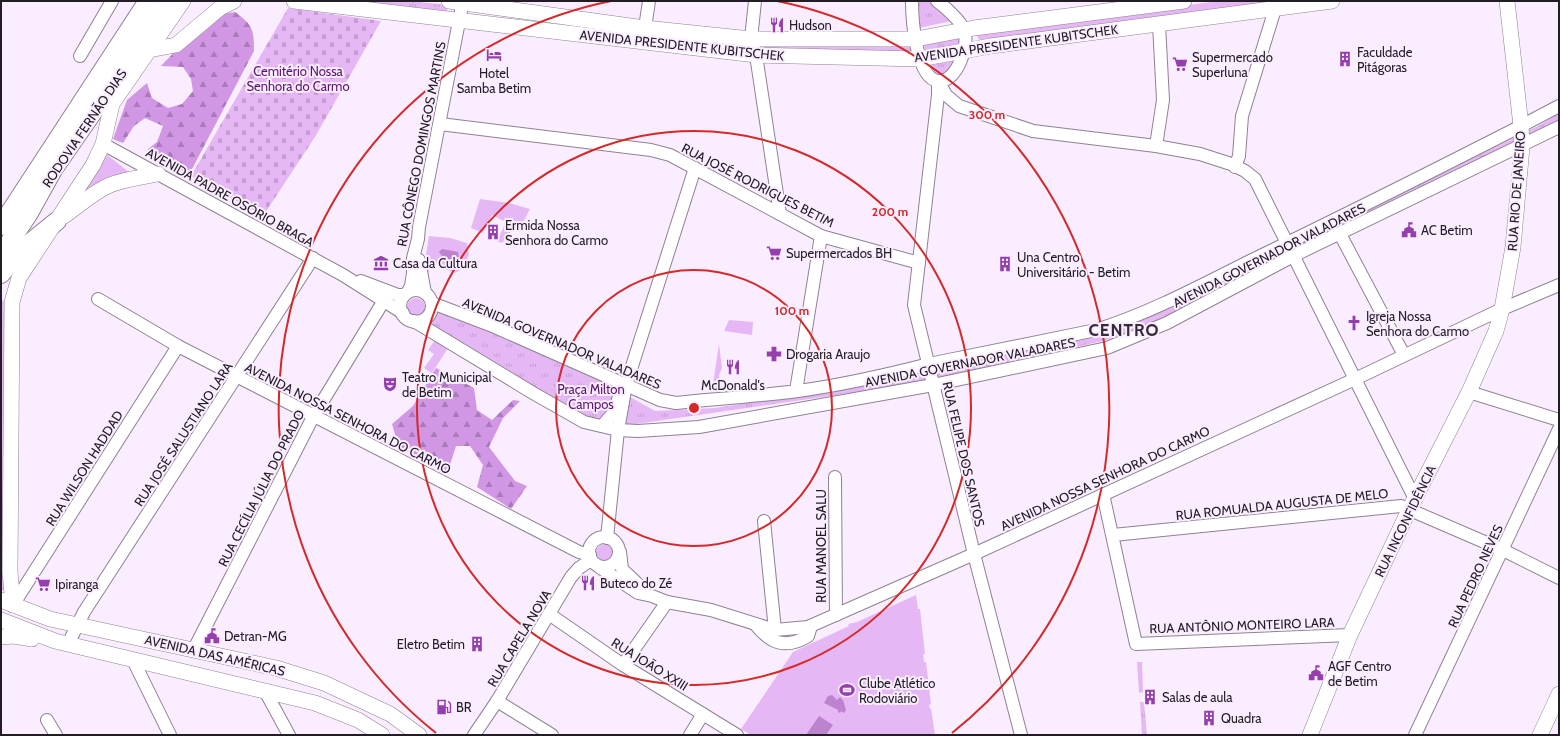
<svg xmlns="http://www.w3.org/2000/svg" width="1560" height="736" font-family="Cabin,sans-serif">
<defs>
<pattern id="forest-firs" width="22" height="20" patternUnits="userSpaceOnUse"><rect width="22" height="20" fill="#d196e4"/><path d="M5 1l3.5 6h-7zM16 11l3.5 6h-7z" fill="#a97ab9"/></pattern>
<pattern id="cemetery-stones" width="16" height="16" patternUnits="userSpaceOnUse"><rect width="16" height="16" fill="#e6b7f5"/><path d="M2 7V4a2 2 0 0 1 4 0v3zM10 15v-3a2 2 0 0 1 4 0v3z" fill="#c59dd2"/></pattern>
<pattern id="park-tufts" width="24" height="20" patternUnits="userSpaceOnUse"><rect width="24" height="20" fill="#e6b7f5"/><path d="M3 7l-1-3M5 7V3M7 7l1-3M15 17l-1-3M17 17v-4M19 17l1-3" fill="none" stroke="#c59dd2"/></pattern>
</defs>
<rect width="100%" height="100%" fill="#faedff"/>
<g fill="#e6b7f5">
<polygon points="1218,1 1295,1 981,44 977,35"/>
<polygon points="107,155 133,175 80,198"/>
<polygon points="480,199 509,203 530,209 521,226 513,229 502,243 497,241 506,222 492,215 483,233 471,228"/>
<polygon points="429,236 450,238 467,243 469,254 464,268 455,273 445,269 434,261 427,274 426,255"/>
<circle cx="416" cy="307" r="9"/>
<path d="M1,299L4,302L5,325L4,521C2,543 0,566 6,587L3,591L1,590Z"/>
<polygon points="729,320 753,322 752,335 724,331"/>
<polygon points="435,340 448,348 432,373 424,368 434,354 428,350"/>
<polygon points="719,344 722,368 719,375 720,391 712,391"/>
<circle cx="605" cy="553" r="9"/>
<polygon points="916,595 918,609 920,609 925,654 923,654 924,662 926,662 931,704 929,705 930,709 931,708 935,735 751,735 741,729 793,652 849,626 848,624 857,622"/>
<polygon points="1137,662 1142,662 1143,692 1139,693"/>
</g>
<g fill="url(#forest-firs)">
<path d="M235,12C253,25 254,30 254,51L191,171L187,173L147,155L148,149L157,142L163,126L145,118L134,126L123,143L113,139L127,100L147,83L152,98L168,108L182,104L193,91L191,79L183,67L161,66L179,47L222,14Z"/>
<polygon points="436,368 474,388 477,410 492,420 513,400 520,401 503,418 489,447 515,481 527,486 511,509 477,487 483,465 470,446 456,446 448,471 399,448 392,424 413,406"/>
</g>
<polygon fill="url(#cemetery-stones)" points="288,8 381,21 315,137 263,216 191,176"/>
<g fill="url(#park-tufts)">
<polygon points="304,1 409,1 448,5 445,22"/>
<polygon points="917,1 930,1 951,21 919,28"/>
<polygon points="960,34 962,45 925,52 924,41"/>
<polygon points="765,44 909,44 912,54 766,52"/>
<polygon points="958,56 945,76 936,76 925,61"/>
<polygon points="1559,113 1559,122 1218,289 1144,327 1103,341 900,386 622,426 630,397 655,411 715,408 893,380 1117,331 1249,268 1540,125"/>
<path d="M436,308L615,383L618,398L607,418L590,422L423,323C430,320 435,316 436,308Z"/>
<polygon points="1140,702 1144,702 1147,735 1142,735"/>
</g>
<g fill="#bd83cf">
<polygon points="442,249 458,252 459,258 456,263 447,263 439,252"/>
<polygon points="832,695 837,700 840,697 843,700 846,710 844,713 841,711 840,713 838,712 838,710 824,703 828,696"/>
<polygon points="819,716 833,725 826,735 806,735"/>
</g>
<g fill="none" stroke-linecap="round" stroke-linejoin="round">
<g stroke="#8e8292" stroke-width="14">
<g id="minor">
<polyline points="755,1 751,39 756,55 780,214"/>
<path d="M912,1C912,19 916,78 938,81C957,83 970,44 964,30C961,21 945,7 937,1"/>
<polyline points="645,28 649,1"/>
<polyline points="80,56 112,1"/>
<polyline points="938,81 946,95 959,106 1033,131 1156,146 1200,154 1231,164 1245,171 1255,179 1415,499"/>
<polyline points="938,82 938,95 914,305 974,554 1021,735"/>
<polyline points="440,124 651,150 670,155 821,236 919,263"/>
<polyline points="103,144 343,275 403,313"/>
<polyline points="1156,146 1163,100 1159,24"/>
<polyline points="1235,167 1239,156 1242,116 1275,9"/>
<polyline points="1340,234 1404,355"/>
<polyline points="419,260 425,293"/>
<polyline points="361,281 398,295 404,295"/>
<circle cx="416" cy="306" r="16"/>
<polyline points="408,292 411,286 413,273 413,258 418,239 419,227 463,1"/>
<polyline points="98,299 178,346 579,552 590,555"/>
<path d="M432,303L495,327L660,400L676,403C717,399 757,396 798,391C842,385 886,375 929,364L1096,330C1150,313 1200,286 1250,261C1341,217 1431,172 1521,126L1559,106"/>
<polyline points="414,321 533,393 584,422 618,430 638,431 699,427 933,385 1107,348 1167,323 1297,254 1559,127"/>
<polyline points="796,391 821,236"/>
<polyline points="1469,392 1559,420"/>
<polyline points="602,426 616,410 618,399"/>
<polyline points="835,477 836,615"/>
<polyline points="1103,494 1136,644 1350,635"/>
<polyline points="764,521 775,630"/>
<polyline points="1113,535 1401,506 1503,550 1559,578"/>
<circle cx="604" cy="552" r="15"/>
<polyline points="607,538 618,430 626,385 695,168"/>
<polyline points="620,552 622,569 643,589"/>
<polyline points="599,567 638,593 652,596 667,602 711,610 775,630 808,627 974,554 1355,379 1502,309 1559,285"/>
<polyline points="13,605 178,346"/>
<polyline points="549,614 623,665 737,735"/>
<path d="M755,624C770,643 785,650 808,636L811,626"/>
<polyline points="68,644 84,612 313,258"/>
<polyline points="194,649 313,417 383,302"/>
<polyline points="133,660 170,735"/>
<polyline points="623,665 667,602"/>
<polyline points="265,691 289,735"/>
<polyline points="497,701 552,735"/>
<polyline points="47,720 56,735"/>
<polyline points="474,735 497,701 571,577 579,568 591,560"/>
<polyline points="690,735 703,714"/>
<polyline points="1415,735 1559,429"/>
</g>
</g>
<g stroke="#8e8292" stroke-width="16">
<g id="major">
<polyline points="294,1 756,55 919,59 991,46 1332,1"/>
<polyline points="449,1 645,28 751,39 916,39 974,28 1184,1"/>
<polyline points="149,50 176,45 220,8 234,1"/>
<path d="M64,216C79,206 93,192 110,185C125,179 142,177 158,174"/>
<polyline points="1,600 50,619 276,668 324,683 390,714 419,735"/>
<polyline points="13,605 10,572 12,302 19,278 93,165 103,144 112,104 183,1"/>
<polyline points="1,620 55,641 315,703 358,720 382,735"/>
<polyline points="1,637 14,636 32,639"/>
<polyline points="1310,735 1350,635 1409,510 1469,392 1496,331 1502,309 1513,247 1522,147 1521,126 1507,1"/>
<polyline points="1540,735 1559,694"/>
</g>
</g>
<g stroke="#8e8292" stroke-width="20">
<g id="highway">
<polyline points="1,226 148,1"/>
<polyline points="1,255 29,213 54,168 136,50 168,1"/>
<polyline points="1,274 20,251 57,221"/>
</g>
</g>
<use href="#minor" stroke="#fff" stroke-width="12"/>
<use href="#major" stroke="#fff" stroke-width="15"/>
<use href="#highway" stroke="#fff" stroke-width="18"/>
</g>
<g fill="none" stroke="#d62828" stroke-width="2">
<circle cx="694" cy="408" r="138"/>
<circle cx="694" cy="408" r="277"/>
<path d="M436 733A415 415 0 0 1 611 1M777 1A415 415 0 0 1 952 733"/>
</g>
<defs>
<g id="restaurant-bare" transform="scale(1.2)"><path d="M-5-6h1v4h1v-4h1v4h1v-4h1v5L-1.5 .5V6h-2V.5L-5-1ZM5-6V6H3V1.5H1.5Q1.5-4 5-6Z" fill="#943fad" stroke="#faedff" stroke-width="2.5" paint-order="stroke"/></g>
<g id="hotel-bare" transform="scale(1.2)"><path d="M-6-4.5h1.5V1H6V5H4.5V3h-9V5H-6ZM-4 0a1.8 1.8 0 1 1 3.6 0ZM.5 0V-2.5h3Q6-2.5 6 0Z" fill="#943fad" stroke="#faedff" stroke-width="2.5" paint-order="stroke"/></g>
<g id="building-bare" transform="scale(1.2)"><path d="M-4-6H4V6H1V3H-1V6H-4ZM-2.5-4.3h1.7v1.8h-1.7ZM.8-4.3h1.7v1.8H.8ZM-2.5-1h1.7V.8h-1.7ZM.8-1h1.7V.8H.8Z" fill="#943fad" stroke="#faedff" stroke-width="2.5" paint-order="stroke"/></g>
<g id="supermarket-bare" transform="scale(1.2)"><path d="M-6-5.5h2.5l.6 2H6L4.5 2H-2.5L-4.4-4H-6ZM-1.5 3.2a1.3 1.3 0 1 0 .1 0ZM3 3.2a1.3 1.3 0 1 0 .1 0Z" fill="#943fad" stroke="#faedff" stroke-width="2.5" paint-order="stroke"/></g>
<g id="civic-bare" transform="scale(1.2)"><path d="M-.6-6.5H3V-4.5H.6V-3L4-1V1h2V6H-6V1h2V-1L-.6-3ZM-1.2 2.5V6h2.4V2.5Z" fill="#943fad" stroke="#faedff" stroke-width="2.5" paint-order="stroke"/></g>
<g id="museum-bare" transform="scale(1.2)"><path d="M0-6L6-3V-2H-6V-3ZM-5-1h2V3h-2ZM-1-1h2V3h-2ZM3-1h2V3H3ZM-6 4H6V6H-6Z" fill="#943fad" stroke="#faedff" stroke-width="2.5" paint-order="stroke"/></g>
<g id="church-bare" transform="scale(1.2)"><path d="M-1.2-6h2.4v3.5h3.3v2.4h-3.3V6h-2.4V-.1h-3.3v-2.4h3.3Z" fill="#943fad" stroke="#faedff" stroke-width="2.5" paint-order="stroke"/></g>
<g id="pharmacy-bare" transform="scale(1.2)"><path d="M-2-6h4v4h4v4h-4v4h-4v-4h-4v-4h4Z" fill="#943fad" stroke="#faedff" stroke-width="2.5" paint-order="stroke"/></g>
<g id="theatre-bare" transform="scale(1.2)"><path d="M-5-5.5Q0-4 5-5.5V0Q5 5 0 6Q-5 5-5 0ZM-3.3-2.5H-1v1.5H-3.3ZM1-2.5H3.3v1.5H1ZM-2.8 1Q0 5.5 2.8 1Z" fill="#943fad" stroke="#faedff" stroke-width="2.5" paint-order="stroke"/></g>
<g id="stadium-bare" transform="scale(1.2)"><path d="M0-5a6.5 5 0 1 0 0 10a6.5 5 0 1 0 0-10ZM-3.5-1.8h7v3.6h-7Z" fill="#943fad" stroke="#faedff" stroke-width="2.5" paint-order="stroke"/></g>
<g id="fuel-bare" transform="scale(1.2)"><path d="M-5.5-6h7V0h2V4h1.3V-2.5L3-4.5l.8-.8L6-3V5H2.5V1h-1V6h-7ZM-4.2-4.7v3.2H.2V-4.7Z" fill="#943fad" stroke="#faedff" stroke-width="2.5" paint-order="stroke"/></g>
</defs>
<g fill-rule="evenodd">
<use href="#restaurant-bare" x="777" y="25"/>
<use href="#hotel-bare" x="494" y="55"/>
<use href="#building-bare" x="1345" y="59"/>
<use href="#supermarket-bare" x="1180" y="64"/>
<use href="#civic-bare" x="1409" y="230"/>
<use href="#building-bare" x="493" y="232"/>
<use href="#supermarket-bare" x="774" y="253"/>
<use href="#museum-bare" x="381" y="263"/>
<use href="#building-bare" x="1005" y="264"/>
<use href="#church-bare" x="1354" y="323"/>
<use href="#pharmacy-bare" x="774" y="354"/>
<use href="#restaurant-bare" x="733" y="367"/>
<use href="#theatre-bare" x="390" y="384"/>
<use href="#restaurant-bare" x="588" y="583"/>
<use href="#supermarket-bare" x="43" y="584"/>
<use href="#civic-bare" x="212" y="636"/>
<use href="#building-bare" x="477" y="644"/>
<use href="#civic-bare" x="1316" y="673"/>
<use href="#stadium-bare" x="847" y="690"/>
<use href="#building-bare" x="1150" y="697"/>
<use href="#fuel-bare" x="444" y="707"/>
<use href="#building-bare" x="1209" y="718"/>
</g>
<g text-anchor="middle" stroke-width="4" stroke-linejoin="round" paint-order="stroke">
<g font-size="13" fill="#221d24" stroke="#faedff" text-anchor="start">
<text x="789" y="30">Hudson</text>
<text x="1357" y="57">Faculdade<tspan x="1357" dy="15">Pitágoras</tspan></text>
<text x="1192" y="62">Supermercado<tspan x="1192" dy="15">Superluna</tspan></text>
<text x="494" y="78" text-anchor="middle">Hotel<tspan x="494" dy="15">Samba Betim</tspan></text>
<text x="505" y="230">Ermida Nossa<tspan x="505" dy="15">Senhora do Carmo</tspan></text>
<text x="1421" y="235">AC Betim</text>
<text x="786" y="258">Supermercados BH</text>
<text x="1017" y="262">Una Centro<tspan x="1017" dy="15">Universitário - Betim</tspan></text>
<text x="393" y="268">Casa da Cultura</text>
<text x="1366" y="321">Igreja Nossa<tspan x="1366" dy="15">Senhora do Carmo</tspan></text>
<text x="786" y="359">Drogaria Araujo</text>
<text x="402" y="382">Teatro Municipal<tspan x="402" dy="15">de Betim</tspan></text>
<text x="733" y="390" text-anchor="middle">McDonald's</text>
<text x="600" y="588">Buteco do Zé</text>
<text x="55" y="589">Ipiranga</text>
<text x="224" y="641">Detran-MG</text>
<text x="465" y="649" text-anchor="end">Eletro Betim</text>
<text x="1328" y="671">AGF Centro<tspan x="1328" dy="15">de Betim</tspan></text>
<text x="859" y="688">Clube Atlético<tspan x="859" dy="15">Rodoviário</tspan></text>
<text x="1162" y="702">Salas de aula</text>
<text x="456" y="712">BR</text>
<text x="1221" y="723">Quadra</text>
</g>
<g font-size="13" fill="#221d24" stroke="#faedff">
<text transform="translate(1016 43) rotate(-8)" y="5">AVENIDA PRESIDENTE KUBITSCHEK</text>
<text transform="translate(682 45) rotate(6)" y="5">AVENIDA PRESIDENTE KUBITSCHEK</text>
<text transform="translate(84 128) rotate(-56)" y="5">RODOVIA FERNÃO DIAS</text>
<text transform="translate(421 144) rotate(-79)" y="5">RUA CÔNEGO DOMINGOS MARTINS</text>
<text transform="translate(758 185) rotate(27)" y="5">RUA JOSÉ RODRIGUES BETIM</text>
<text transform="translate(1516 191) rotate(-86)" y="5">RUA RIO DE JANEIRO</text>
<text transform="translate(230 197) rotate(29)" y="5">AVENIDA PADRE OSÓRIO BRAGA</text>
<text transform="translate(1269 255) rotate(-27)" y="5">AVENIDA GOVERNADOR VALADARES</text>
<text transform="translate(562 343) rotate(23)" y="5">AVENIDA GOVERNADOR VALADARES</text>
<text transform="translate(970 362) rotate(-11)" y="5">AVENIDA GOVERNADOR VALADARES</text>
<text transform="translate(348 418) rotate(27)" y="5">AVENIDA NOSSA SENHORA DO CARMO</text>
<text transform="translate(183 434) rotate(-57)" y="5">RUA JOSÉ SALUSTIANO LARA</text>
<text transform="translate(964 454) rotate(77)" y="5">RUA FELIPE DOS SANTOS</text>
<text transform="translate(84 468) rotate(-58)" y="5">RUA WILSON HADDAD</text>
<text transform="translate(1105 478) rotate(-25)" y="5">AVENIDA NOSSA SENHORA DO CARMO</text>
<text transform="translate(261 488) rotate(-63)" y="5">RUA CECÍLIA JÚLIA DO PRADO</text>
<text transform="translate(1282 504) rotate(-6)" y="5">RUA ROMUALDA AUGUSTA DE MELO</text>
<text transform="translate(1405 521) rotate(-64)" y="5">RUA INCONFIDÊNCIA</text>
<text transform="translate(821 546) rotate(-90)" y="5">RUA MANOEL SALU</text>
<text transform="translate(1475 576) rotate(-65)" y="5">RUA PEDRO NEVES</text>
<text transform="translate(1242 625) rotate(-2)" y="5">RUA ANTÔNIO MONTEIRO LARA</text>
<text transform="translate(519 638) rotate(-59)" y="5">RUA CAPELA NOVA</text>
<text transform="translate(215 655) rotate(13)" y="5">AVENIDA DAS AMÉRICAS</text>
<text transform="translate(650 664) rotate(32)" y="5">RUA JOÃO XXIII</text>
</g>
<g font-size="13" fill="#5e1472" stroke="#faedff">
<text x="298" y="76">Cemitério Nossa<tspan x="298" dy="15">Senhora do Carmo</tspan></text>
<text x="591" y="394">Praça Milton<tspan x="591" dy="15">Campos</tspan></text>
</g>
<g font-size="17" font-weight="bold" letter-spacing="1" fill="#362c39" stroke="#faedff">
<text x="1124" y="336">CENTRO</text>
</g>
</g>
<circle cx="694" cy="408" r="6" fill="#d62828" stroke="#faedff" stroke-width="2"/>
<g font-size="12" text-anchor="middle" font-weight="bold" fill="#d62828" stroke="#faedff" stroke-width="4" stroke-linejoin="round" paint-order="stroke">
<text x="987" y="119">300 m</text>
<text x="890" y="216">200 m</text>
<text x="792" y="315">100 m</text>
</g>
<rect width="1560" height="736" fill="none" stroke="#221d24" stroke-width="4"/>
</svg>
